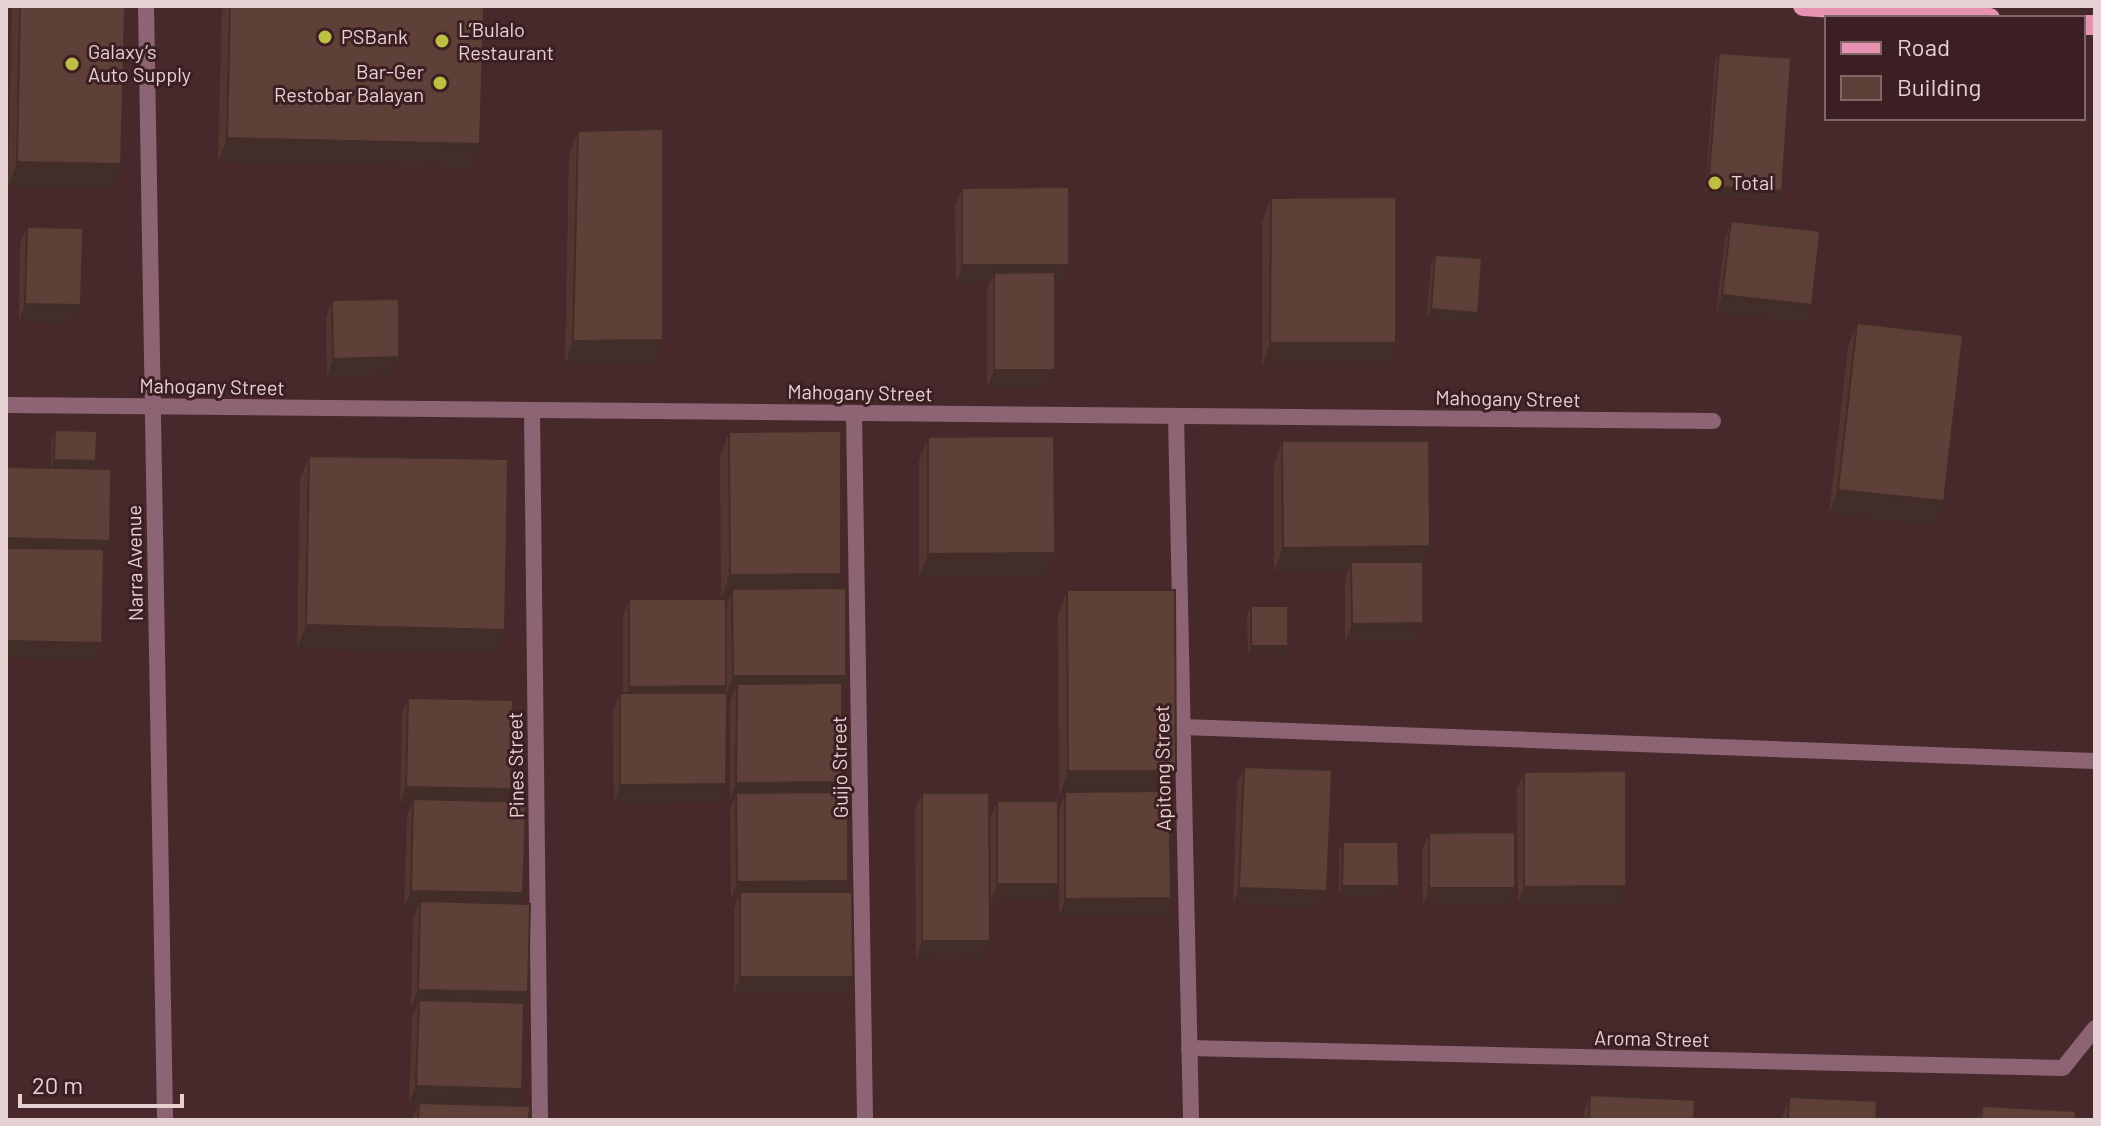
<svg xmlns="http://www.w3.org/2000/svg" width="2101" height="1126" font-family="Barlow,sans-serif">
<rect width="100%" height="100%" fill="#47292c"/>
<g fill="none" stroke-linecap="round" stroke-linejoin="round">
<g stroke="#8d6473" stroke-width="16">
<polyline points="146,6 165,1120"/>
<polyline points="6,405 1713,421"/>
<polyline points="532,410 540,1120"/>
<polyline points="854,413 865,1120"/>
<polyline points="1176,416 1191,1120"/>
<polyline points="1183,727 2095,761"/>
<polyline points="1189,1048 2063,1068 2095,1028"/>
</g>
<g stroke="#e692b1" stroke-width="20">
<polyline points="1803,6 1990,18"/>
<polyline points="2083,25 2095,25"/>
</g>
</g>
<g fill="#523731">
<polygon points="12,6 125,6 113,188 8,187"/>
<polygon points="222,6 484,6 472,168 218,162"/>
<polygon points="1719,53 1779,200 1705,195 1715,62"/>
<polygon points="578,131 654,364 565,365 569,155"/>
<polygon points="962,188 1069,265 1063,282 1055,282 1055,370 1049,387 987,388 987,290 990,282 956,283 955,205"/>
<polygon points="1271,198 1396,343 1388,367 1262,367 1262,222"/>
<polygon points="1731,221 1812,305 1806,322 1716,313 1725,239"/>
<polygon points="27,227 75,323 19,322 20,244"/>
<polygon points="1435,255 1478,313 1475,322 1427,318 1431,264"/>
<polygon points="332,300 393,375 327,376 326,318"/>
<polygon points="1857,323 1935,526 1829,514 1848,347"/>
<polygon points="55,430 93,468 104,558 96,660 51,468 52,439"/>
<polygon points="729,432 836,588 846,676 842,687 838,792 844,892 847,994 734,994 734,910 737,899 731,899 730,810 734,800 730,800 730,701 733,694 727,694 720,802 614,803 613,711 620,693 623,693 623,616 629,599 726,686 724,693 726,693 726,606 729,599 721,599 720,456"/>
<polygon points="928,437 1046,577 919,578 919,461"/>
<polygon points="1282,441 1430,546 1423,565 1423,623 1417,641 1345,642 1345,579 1348,571 1274,572 1274,466"/>
<polygon points="309,456 496,654 297,649 300,480"/>
<polygon points="1067,590 1169,791 1171,898 1164,915 1059,916 1059,810 1064,796 1059,796 1058,615"/>
<polygon points="1251,606 1284,655 1248,655 1247,615"/>
<polygon points="408,698 506,801 519,904 528,992 524,1003 516,1105 529,1120 412,1120 418,1104 409,1103 412,1018 416,1008 411,1008 413,919 417,908 404,908 407,817 411,804 400,804 402,715"/>
<polygon points="1244,767 1321,908 1233,905 1237,784"/>
<polygon points="1524,772 1620,904 1518,904 1517,789"/>
<polygon points="922,793 990,941 983,958 916,959 915,810"/>
<polygon points="997,801 1058,884 1052,901 991,902 990,819"/>
<polygon points="1429,833 1508,905 1423,906 1422,850"/>
<polygon points="1343,842 1395,895 1339,896 1339,851"/>
<polygon points="1590,1095 1694,1120 1584,1120 1584,1113"/>
<polygon points="1789,1097 1876,1120 1782,1120 1783,1115"/>
<polygon points="1982,1106 2075,1120 1977,1120"/>
</g>
<g fill="#422d28">
<polygon points="227,138 480,144 472,168 218,162"/>
<polygon points="17,162 121,164 113,188 8,187"/>
<polygon points="1708,186 1782,191 1779,200 1705,195"/>
<polygon points="962,265 1069,265 1063,282 994,282 994,273 990,282 956,283"/>
<polygon points="1722,295 1812,305 1806,322 1716,313"/>
<polygon points="25,304 81,305 75,323 19,322"/>
<polygon points="1431,309 1478,313 1475,322 1427,318"/>
<polygon points="663,340 654,364 565,365 573,341"/>
<polygon points="1270,343 1396,343 1388,367 1262,367"/>
<polygon points="399,357 393,375 327,376 333,359"/>
<polygon points="994,370 1055,370 1049,387 987,388"/>
<polygon points="54,460 96,461 92,470 51,469"/>
<polygon points="1838,490 1944,501 1935,526 1829,514"/>
<polygon points="6,538 110,541 104,558 6,556"/>
<polygon points="1430,546 1421,570 1351,562 1348,571 1274,572 1283,548"/>
<polygon points="1055,553 1046,577 919,578 928,554"/>
<polygon points="841,574 832,598 732,589 729,599 721,599 730,575"/>
<polygon points="1423,623 1417,641 1345,642 1352,624"/>
<polygon points="306,625 505,630 496,654 297,649"/>
<polygon points="6,641 102,643 96,660 6,658"/>
<polygon points="1251,646 1288,646 1284,655 1248,655"/>
<polygon points="733,676 846,676 840,693 737,684 733,694 726,694"/>
<polygon points="726,686 720,704 623,705 629,687"/>
<polygon points="1068,771 1176,771 1167,795 1065,792 1064,796 1059,796"/>
<polygon points="842,782 835,799 736,793 734,800 730,800 736,783"/>
<polygon points="726,784 720,802 614,803 620,785"/>
<polygon points="406,787 511,789 504,806 413,799 411,804 400,804"/>
<polygon points="848,881 842,899 740,892 737,899 731,899 737,882"/>
<polygon points="997,884 1058,884 1052,901 991,902"/>
<polygon points="1342,886 1399,886 1395,895 1339,896"/>
<polygon points="1626,886 1620,904 1518,904 1524,887"/>
<polygon points="1239,888 1327,891 1321,908 1233,905"/>
<polygon points="1429,888 1515,888 1508,905 1423,906"/>
<polygon points="411,891 523,893 517,910 420,901 417,908 404,908"/>
<polygon points="1171,898 1164,915 1059,916 1065,899"/>
<polygon points="922,941 990,941 983,958 916,959"/>
<polygon points="740,977 853,977 847,994 734,994"/>
<polygon points="418,990 528,992 522,1009 419,1000 416,1008 411,1008"/>
<polygon points="416,1086 522,1089 516,1106 409,1103"/>
</g>
<g fill="#5f4039" stroke="#422d28" stroke-width="2">
<polygon points="20,6 125,6 121,164 17,162"/>
<polygon points="230,6 484,6 480,144 227,138"/>
<polygon points="1719,53 1791,58 1782,191 1708,186"/>
<polygon points="663,129 663,340 573,341 578,131"/>
<polygon points="1069,187 1069,265 962,265 962,188"/>
<polygon points="1396,197 1396,343 1270,343 1271,198"/>
<polygon points="1731,221 1820,231 1812,305 1722,295"/>
<polygon points="27,227 83,228 81,305 25,304"/>
<polygon points="1435,255 1482,258 1478,313 1431,309"/>
<polygon points="1055,272 1055,370 994,370 994,273"/>
<polygon points="399,299 399,357 333,359 332,300"/>
<polygon points="1857,323 1963,335 1944,501 1838,490"/>
<polygon points="55,430 97,431 96,461 54,460"/>
<polygon points="841,431 841,574 730,575 729,432"/>
<polygon points="1054,436 1055,553 928,554 928,437"/>
<polygon points="1282,441 1429,441 1430,546 1283,548"/>
<polygon points="309,456 508,459 505,630 306,625"/>
<polygon points="6,467 111,469 110,541 6,538"/>
<polygon points="6,548 104,549 102,643 6,641"/>
<polygon points="1351,562 1423,562 1423,623 1352,624"/>
<polygon points="846,588 846,676 733,676 732,589"/>
<polygon points="1067,590 1175,590 1176,771 1068,771"/>
<polygon points="629,599 726,599 726,686 629,687"/>
<rect x="1251" y="606" width="37" height="40"/>
<polygon points="842,683 842,782 736,783 737,684"/>
<polygon points="620,693 727,693 726,784 620,785"/>
<polygon points="408,698 513,700 511,789 406,787"/>
<polygon points="1244,767 1332,770 1327,891 1239,888"/>
<polygon points="1626,771 1626,886 1524,887 1524,772"/>
<polygon points="1169,791 1171,898 1065,899 1065,792"/>
<polygon points="848,792 848,881 737,882 736,793"/>
<polygon points="922,793 989,793 990,941 922,941"/>
<polygon points="413,799 526,802 523,893 411,891"/>
<rect x="997" y="801" width="61" height="83"/>
<polygon points="1515,832 1515,888 1429,888 1429,833"/>
<polygon points="1343,842 1398,842 1399,886 1342,886"/>
<polygon points="740,892 852,892 853,977 740,977"/>
<polygon points="420,901 530,904 528,992 418,990"/>
<polygon points="419,1000 524,1003 522,1089 416,1086"/>
<polygon points="1590,1095 1695,1100 1694,1120 1589,1120"/>
<polygon points="1789,1097 1877,1101 1876,1120 1788,1120"/>
<polygon points="419,1103 530,1106 529,1120 418,1120"/>
<polygon points="1982,1106 2076,1111 2075,1120 1981,1120"/>
</g>
<g fill="#bdbf43" stroke="#3c1f22" stroke-width="3">
<circle cx="325" cy="37" r="8"/>
<circle cx="442" cy="41" r="8"/>
<circle cx="72" cy="64" r="8"/>
<circle cx="440" cy="83" r="8"/>
<circle cx="1715" cy="183" r="8"/>
</g>
<g text-anchor="middle" stroke-width="6" stroke-linejoin="round" paint-order="stroke">
<g font-size="20" fill="#e6d2d3" stroke="#3c1f22" text-anchor="start">
<text x="458" y="37">L’Bulalo<tspan x="458" dy="23">Restaurant</tspan></text>
<text x="341" y="44">PSBank</text>
<text x="88" y="59">Galaxy’s<tspan x="88" dy="23">Auto Supply</tspan></text>
<text x="424" y="79" text-anchor="end">Bar-Ger<tspan x="424" dy="23">Restobar Balayan</tspan></text>
<text x="1731" y="190">Total</text>
</g>
<g font-size="20" fill="#e6d2d3" stroke="#3c1f22">
<text transform="translate(212 387) rotate(1)" y="7">Mahogany Street</text>
<text transform="translate(860 393) rotate(1)" y="7">Mahogany Street</text>
<text transform="translate(1508 399) rotate(1)" y="7">Mahogany Street</text>
<text transform="translate(135 563) rotate(-91)" y="7">Narra Avenue</text>
<text transform="translate(516 765) rotate(-91)" y="7">Pines Street</text>
<text transform="translate(840 767) rotate(-91)" y="7">Guijo Street</text>
<text transform="translate(1163 768) rotate(-91)" y="7">Apitong Street</text>
<text transform="translate(1652 1039) rotate(1)" y="7">Aroma Street</text>
</g>
</g>
<rect width="2101" height="1126" fill="none" stroke="#e6d2d3" stroke-width="16"/>
<rect x="1825" y="16" width="260" height="104" fill="#3c1f22" stroke="#806769" stroke-width="2"/>
<rect x="1841" y="42" width="40" height="12" fill="#e692b1" stroke="#806769" stroke-width="2"/>
<text x="1897" y="56" font-size="24" fill="#e6d2d3">Road</text>
<rect x="1841" y="76" width="40" height="24" fill="#5f4039" stroke="#806769" stroke-width="2"/>
<text x="1897" y="96" font-size="24" fill="#e6d2d3">Building</text>
<path d="M20 1094v12h162v-12" fill="none" stroke="#e6d2d3" stroke-width="4"/>
<text x="32" y="1094" font-size="24" fill="#e6d2d3" stroke="#3c1f22" stroke-width="6" paint-order="stroke">20 m</text>
</svg>
